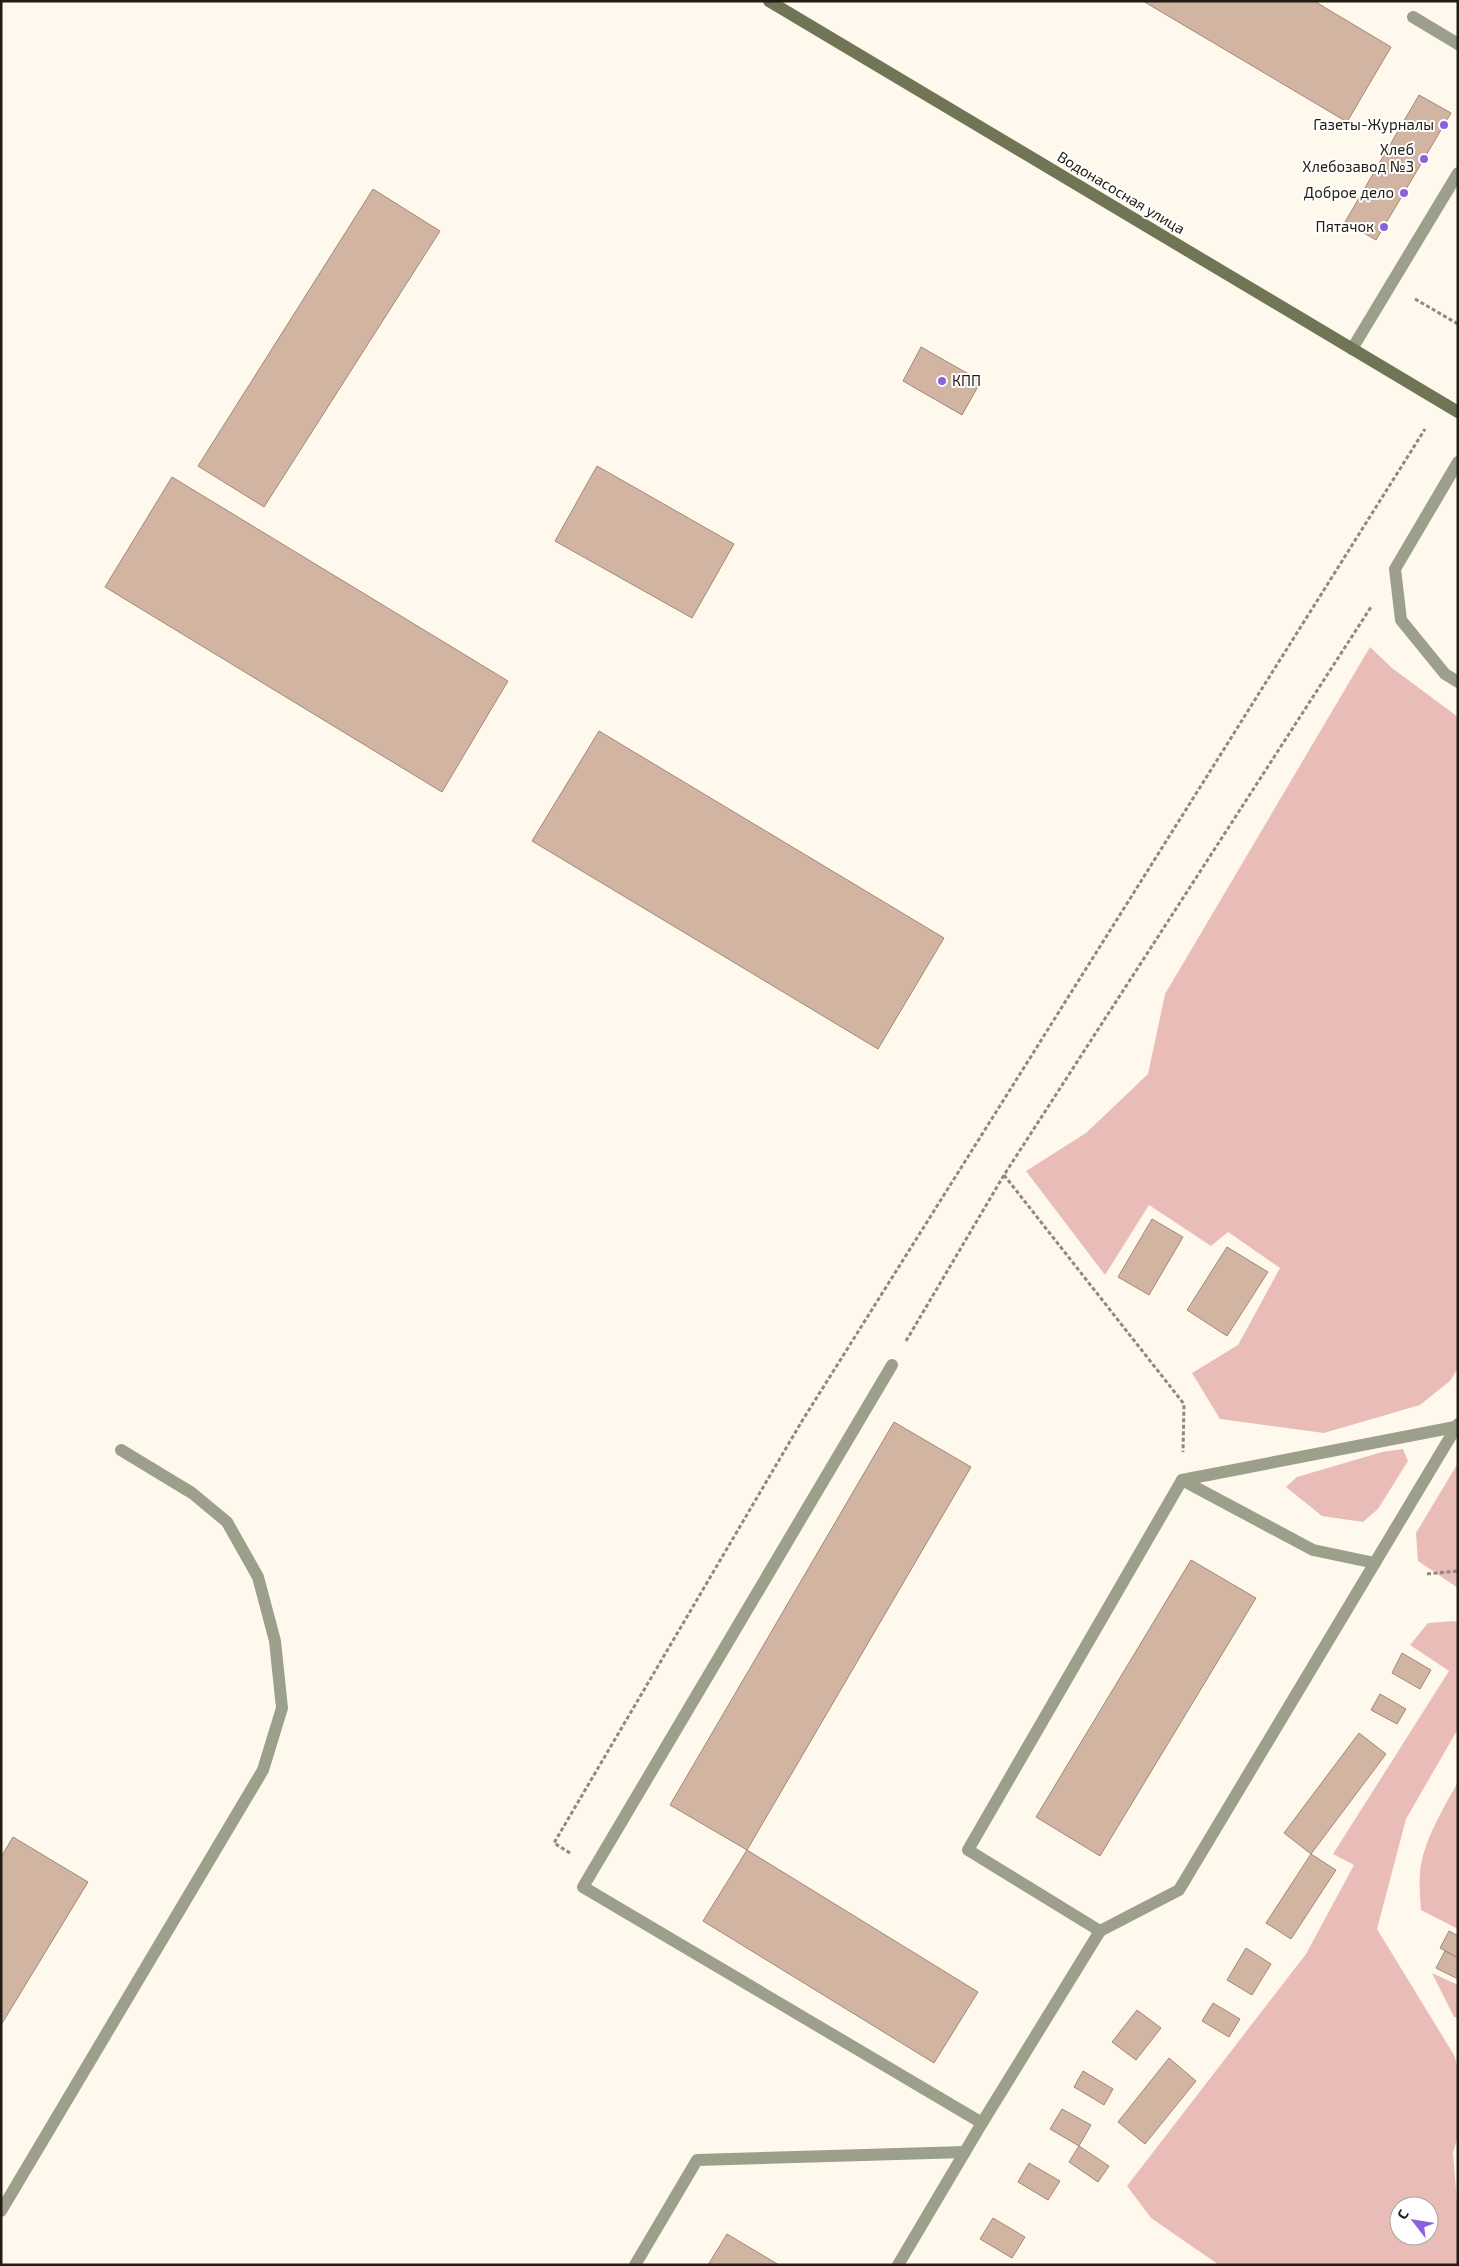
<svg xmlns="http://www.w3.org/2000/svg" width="1459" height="2266" font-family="'Exo 2',sans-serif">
<rect width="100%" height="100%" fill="#fff9ed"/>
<g fill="#eabcb7" fill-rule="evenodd">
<polygon points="1370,647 1392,668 1458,717 1458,1368 1450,1381 1420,1405 1324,1433 1220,1419 1192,1373 1238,1345 1280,1268 1228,1232 1211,1246 1149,1205 1105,1275 1026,1171 1086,1133 1148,1074 1165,994"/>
<polygon points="1403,1449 1408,1461 1378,1509 1363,1522 1322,1516 1286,1487 1297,1477 1382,1452"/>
<polygon points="1458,1463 1458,1588 1418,1561 1416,1533"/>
<path d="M1454,1621L1458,1623V1729L1406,1819L1377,1929L1454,2055L1458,2068V2136L1453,2153L1458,2214V2265H1219L1151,2218L1127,2186L1306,1954L1354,1865L1333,1854L1449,1671L1410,1645L1428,1623ZM1399,2206H1429V2236H1399Z"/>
<path d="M1458,1782V1929L1421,1910C1420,1894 1418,1876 1422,1860C1428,1834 1445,1805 1458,1782Z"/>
<polygon points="1432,1973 1458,1985 1458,2018 1454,2017"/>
</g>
<g fill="#d1b4a1" stroke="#a38876">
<polygon points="1143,1 1314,1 1391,47 1347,122"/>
<polygon points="1419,95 1451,113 1376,240 1345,222"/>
<polygon points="373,189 440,231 264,507 198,466"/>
<polygon points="921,347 981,381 962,415 903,381"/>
<polygon points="597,466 734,544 692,618 555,541"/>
<polygon points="172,477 508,681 442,792 105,587"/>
<polygon points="599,731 944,938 878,1049 532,841"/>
<polygon points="1152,1219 1183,1237 1149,1295 1118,1277"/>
<polygon points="1227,1247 1268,1272 1227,1336 1187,1310"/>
<polygon points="894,1422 971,1467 747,1850 670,1805"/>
<polygon points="1191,1560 1256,1598 1100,1856 1036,1817"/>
<polygon points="1402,1653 1431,1670 1420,1689 1392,1673"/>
<polygon points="1380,1694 1406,1709 1397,1724 1371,1710"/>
<polygon points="1359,1733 1386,1754 1311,1854 1284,1833"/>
<polygon points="13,1837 88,1882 1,2025 1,1857"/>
<polygon points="747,1850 978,1992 934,2063 703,1921"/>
<polygon points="1311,1854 1336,1870 1291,1939 1266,1923"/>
<polygon points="1449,1931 1458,1936 1458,1958 1440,1948"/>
<polygon points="1246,1948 1271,1964 1252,1995 1227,1980"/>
<polygon points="1445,1951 1458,1958 1458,1979 1436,1968"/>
<polygon points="1213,2003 1240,2019 1229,2037 1202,2021"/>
<polygon points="1137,2010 1161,2028 1136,2060 1112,2042"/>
<polygon points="1169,2058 1196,2081 1145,2144 1118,2122"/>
<polygon points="1083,2071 1113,2089 1104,2105 1074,2087"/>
<polygon points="1062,2109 1091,2125 1079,2146 1050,2129"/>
<polygon points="1079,2146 1109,2166 1098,2182 1069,2162"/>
<polygon points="1029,2163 1060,2181 1048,2200 1018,2182"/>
<polygon points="993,2218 1025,2237 1012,2258 980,2239"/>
<polygon points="727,2234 779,2265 708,2265"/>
</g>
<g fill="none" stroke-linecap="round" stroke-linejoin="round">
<g stroke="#8f8a7e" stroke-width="3" stroke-dasharray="4 2.5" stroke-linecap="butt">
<polyline points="1415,299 1458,324"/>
<polyline points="1004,1175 1184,1404 1183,1452"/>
<polyline points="906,1341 1004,1175 1371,607"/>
<polyline points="1427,1574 1458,1571"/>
<polyline points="570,1853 554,1843 802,1421 1425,429"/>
</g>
<g stroke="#9ca08a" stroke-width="12">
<polyline points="1413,17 1458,44"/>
<polyline points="1352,349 1458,173"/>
<polyline points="1458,462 1395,569 1401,620 1445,674 1458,682"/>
<polyline points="892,1365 583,1887 982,2123 898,2265"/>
<polyline points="1182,1480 1313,1550 1375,1563"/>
<polyline points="1100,1931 1179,1890 1458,1424"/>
<polyline points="982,2123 1100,1931 968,1850 1182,1480 1455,1427"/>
<polyline points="1,2211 263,1770 282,1708 275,1641 258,1577 227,1522 192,1493 121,1450"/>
<polyline points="635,2265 697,2160 965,2152"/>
</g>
<polyline stroke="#707556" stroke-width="12" points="769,1 1458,412"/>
</g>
<g fill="#8b62dc" stroke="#fff" stroke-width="2">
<circle cx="1444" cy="125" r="5"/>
<circle cx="1424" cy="159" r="5"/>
<circle cx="1404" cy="193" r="5"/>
<circle cx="1384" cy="227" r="5"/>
<circle cx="942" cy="381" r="5"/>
</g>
<g text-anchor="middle" stroke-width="4" stroke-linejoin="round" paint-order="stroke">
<g font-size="15" fill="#221d12" stroke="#fff" text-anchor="end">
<text x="1434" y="130">Газеты-Журналы</text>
<text x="1414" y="155">Хлеб<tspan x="1414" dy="17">Хлебозавод №3</tspan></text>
<text x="1394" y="198">Доброе дело</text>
<text x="1374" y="232">Пятачок</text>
<text x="952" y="386" text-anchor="start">КПП</text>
</g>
<g font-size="15" fill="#221d12" stroke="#fff">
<text transform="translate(1121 193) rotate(31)" y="5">Водонасосная улица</text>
</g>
</g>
<rect width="1459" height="2266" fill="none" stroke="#221d12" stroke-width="5"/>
<g transform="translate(1414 2221) rotate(301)"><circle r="24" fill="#ffffff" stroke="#a7a5a0"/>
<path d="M0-4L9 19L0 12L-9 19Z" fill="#8b62dc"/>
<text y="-8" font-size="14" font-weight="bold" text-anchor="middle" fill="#221d12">С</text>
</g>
</svg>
